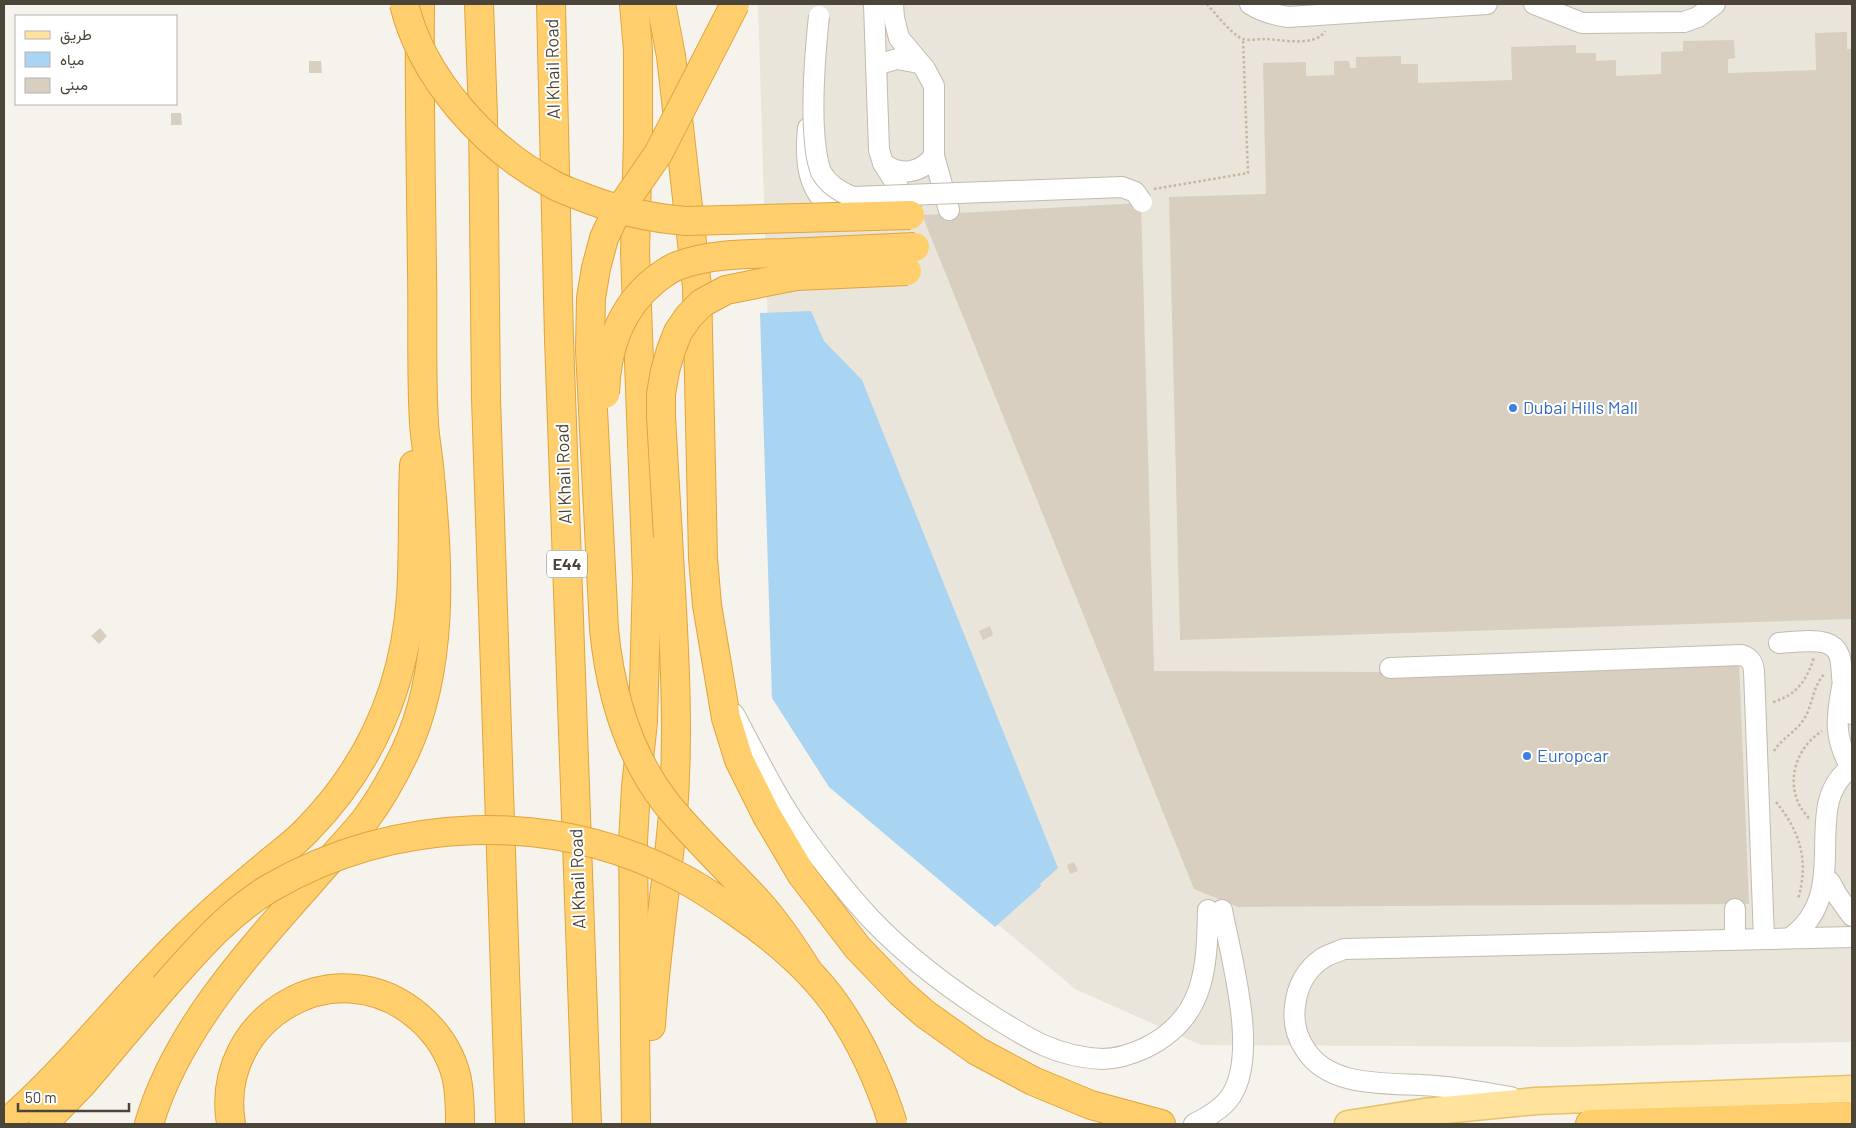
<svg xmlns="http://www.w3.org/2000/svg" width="1856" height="1128" font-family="Barlow,Vazirmatn,sans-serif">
<rect width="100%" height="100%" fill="#f6f3ec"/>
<polygon fill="#eae5da" points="758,4 1852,4 1852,1042 1571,1047 1201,1045 1075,989 828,782 779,690"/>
<polygon fill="#a9d4f2" points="811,311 824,341 862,380 1058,868 1040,884 1041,886 995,927 829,787 772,698 760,313"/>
<g fill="#d8cfc1">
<polygon points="1847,32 1847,49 1852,49 1852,619 1180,640 1169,197 1266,194 1263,63 1306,62 1306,76 1334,75 1334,61 1349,61 1350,68 1356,68 1356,57 1401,56 1401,64 1418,64 1418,83 1512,80 1511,47 1576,45 1576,53 1596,53 1596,61 1616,60 1616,76 1661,74 1661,52 1683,51 1683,41 1734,40 1735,58 1728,59 1728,73 1816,70 1815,33"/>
<polygon points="309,61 321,61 322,73 309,73"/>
<polygon points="171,113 181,113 182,125 171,125"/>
<polygon points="1141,203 1154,671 1386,672 1739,661 1749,904 1238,907 1194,889 922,215"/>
<polygon points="990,626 993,635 983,640 979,631"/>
<polygon points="100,628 107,636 99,644 91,636"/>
<polygon points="1074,862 1078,871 1070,874 1067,865"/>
</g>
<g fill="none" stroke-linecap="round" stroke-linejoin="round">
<g stroke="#c2bbae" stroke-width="22">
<g id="minor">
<polyline points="874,4 879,150 883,163 911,208"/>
<polyline points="893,4 894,18 899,38 925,69 934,86 934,156 949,210"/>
<path d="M1250,4C1262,12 1274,15 1288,17L1487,4"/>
<polyline points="1534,4 1582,23 1684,22 1698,17 1715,4"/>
<polyline points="876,65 897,59 919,63"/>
<path d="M808,128C804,168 809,197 845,219"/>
<path d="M883,163C900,177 921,173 934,156"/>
<path d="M1779,643C1793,642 1813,639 1826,643C1845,649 1840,669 1843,684C1846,694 1849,704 1852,714"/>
<path d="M1390,668L1742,655C1750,658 1753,662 1754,671L1764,939"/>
<path d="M1842,687C1836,719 1834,738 1851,768"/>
<path d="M734,714C756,755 776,797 803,835C824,864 846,892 870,918C907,957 951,990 997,1019C1012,1028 1027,1038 1043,1045C1061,1053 1082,1058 1102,1059C1116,1059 1132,1054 1145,1048C1205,1019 1207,969 1208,910"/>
<polyline points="1830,882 1837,895 1852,916"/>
<polyline points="1735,909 1735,939"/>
<path d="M1790,938C1856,891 1797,805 1852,767"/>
<path d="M1511,1097C1486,1093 1461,1088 1435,1086C1393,1082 1330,1090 1305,1049C1296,1036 1293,1022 1295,1006C1297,987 1306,969 1323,958C1329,954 1337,952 1344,949L1852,937"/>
<path d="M1194,1124C1206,1118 1220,1110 1228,1100C1261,1060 1231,958 1222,910"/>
</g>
</g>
<g stroke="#e6c16a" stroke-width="29">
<polyline id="major" points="1348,1124 1424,1112 1536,1101 1852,1089"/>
</g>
<g stroke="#e0a43c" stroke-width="30">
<g id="highway">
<polyline points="479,4 483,116 486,398 510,1124"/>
<polyline points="551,4 559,339 587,1124"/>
<polyline points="634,4 638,50 638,136 635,253 647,578 643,722 636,787 633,842 636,1124"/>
<polyline points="661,4 671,56 697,287 703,558 707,605 726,718 739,760 767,816 802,875 857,947 901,993 925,1014 977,1051 1033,1081 1091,1105 1161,1124"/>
<path d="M651,1026C655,955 667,885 673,814C680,721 673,629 668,537"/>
<path d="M5,1124C69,1069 121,1000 181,941C207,915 235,891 264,867C278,855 294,844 307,830C370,766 405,686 411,596C414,552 412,508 414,465"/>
<polyline points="43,1124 82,1084 164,987"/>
<path d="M149,1124C177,1029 249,952 313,879C330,859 349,840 365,820C381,799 394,775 405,752C444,669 439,566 430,477C429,459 425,441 424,423C421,373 423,321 422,271C421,182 419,93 420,4"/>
<path d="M231,1124C213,1017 338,945 420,1018C437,1033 450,1053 456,1075C460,1091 460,1108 460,1124"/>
<polyline points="1590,1124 1852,1116"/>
</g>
</g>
<g stroke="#c4b79f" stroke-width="2.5" stroke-dasharray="2.5 2.5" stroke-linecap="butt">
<path d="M1207,4C1215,13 1232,35 1243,39C1250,41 1260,39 1266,39C1282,40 1316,47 1325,31"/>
<polyline points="1154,189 1248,173 1243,39"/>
<path d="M1773,702C1797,695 1807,680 1814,657"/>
<path d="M1774,751C1782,738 1796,732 1804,719C1813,705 1812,687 1825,673"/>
<path d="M1776,802C1801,833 1809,861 1798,899"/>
<path d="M1809,818C1783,792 1792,750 1822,731"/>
</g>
<use href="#minor" stroke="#fff" stroke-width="20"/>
<use href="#major" stroke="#ffe39c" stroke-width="26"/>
<use href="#highway" stroke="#ffcf6e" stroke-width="28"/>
<g stroke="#c2bbae" stroke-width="22" stroke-linecap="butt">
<path id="minor-bridge" d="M819,16C815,54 812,92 814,130C815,144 816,159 821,172C828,185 840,192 853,197L1122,187L1135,192L1142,202"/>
</g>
<g stroke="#e0a43c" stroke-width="30" stroke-linecap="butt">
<g id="highway-bridge">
<path d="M404,4C422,78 485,148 552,184C560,189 571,192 580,196C615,210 649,218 686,221L910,215"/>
<path d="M735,4L658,154L613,219L604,238L596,268L591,298L590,350L604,629C610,690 628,754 666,803C694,838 728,869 759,903C778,924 793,947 808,971"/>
<path d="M605,394C606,350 620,308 655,280C662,275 669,269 677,266C712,253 750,254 786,253C829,251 872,249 915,247"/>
<polyline points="668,537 661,417 661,394 665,371 671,350 678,332 689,316 702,303 726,290 796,276 907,271"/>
<path d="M164,987C196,951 228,913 270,888C394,816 551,810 678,876C698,886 717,899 736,912C774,938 810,968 836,1005C861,1041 880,1083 893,1124"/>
</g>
</g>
<use href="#minor-bridge" stroke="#fff" stroke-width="20"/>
<use href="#highway-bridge" stroke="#ffcf6e" stroke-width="28"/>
</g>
<g fill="#3f7fe0" stroke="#fff" stroke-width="2">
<circle cx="1513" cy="408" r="5"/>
<circle cx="1527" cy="756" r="5"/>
</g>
<g text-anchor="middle" stroke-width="4" stroke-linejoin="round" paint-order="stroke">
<rect fill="#fff" stroke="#817c74" stroke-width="1" x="547" y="550.5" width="40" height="27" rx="4"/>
<g font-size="16" font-weight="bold" fill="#4b4439">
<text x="567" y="570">E44</text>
</g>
<g font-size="18" fill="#4b4439" stroke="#fff">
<text transform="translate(553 69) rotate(-91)" y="6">Al Khail Road</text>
<text transform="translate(564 474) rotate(-92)" y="6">Al Khail Road</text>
<text transform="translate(578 879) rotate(-92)" y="6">Al Khail Road</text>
</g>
<g font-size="18" fill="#366cbe" stroke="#fff" text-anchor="start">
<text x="1523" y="414">Dubai Hills Mall</text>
<text x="1537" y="762">Europcar</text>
</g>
</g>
<rect width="1856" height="1128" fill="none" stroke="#4b4439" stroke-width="10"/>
<rect x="15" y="15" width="162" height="90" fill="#ffffff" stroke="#b7b4b0"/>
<rect x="25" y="31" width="25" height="8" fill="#ffe39c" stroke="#b7b4b0"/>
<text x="60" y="40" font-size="15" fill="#4b4439">طريق</text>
<rect x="25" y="52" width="25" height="15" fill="#a9d4f2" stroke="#b7b4b0"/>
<text x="60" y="65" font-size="15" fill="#4b4439">مياه</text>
<rect x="25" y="78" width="25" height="15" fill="#d8cfc1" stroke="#b7b4b0"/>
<text x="60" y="90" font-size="15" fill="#4b4439">مبنى</text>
<path d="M18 1103v8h111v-8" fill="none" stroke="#4b4439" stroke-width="2.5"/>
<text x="25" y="1103" font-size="15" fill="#4b4439" stroke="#ffffff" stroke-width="4" paint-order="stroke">50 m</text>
</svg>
